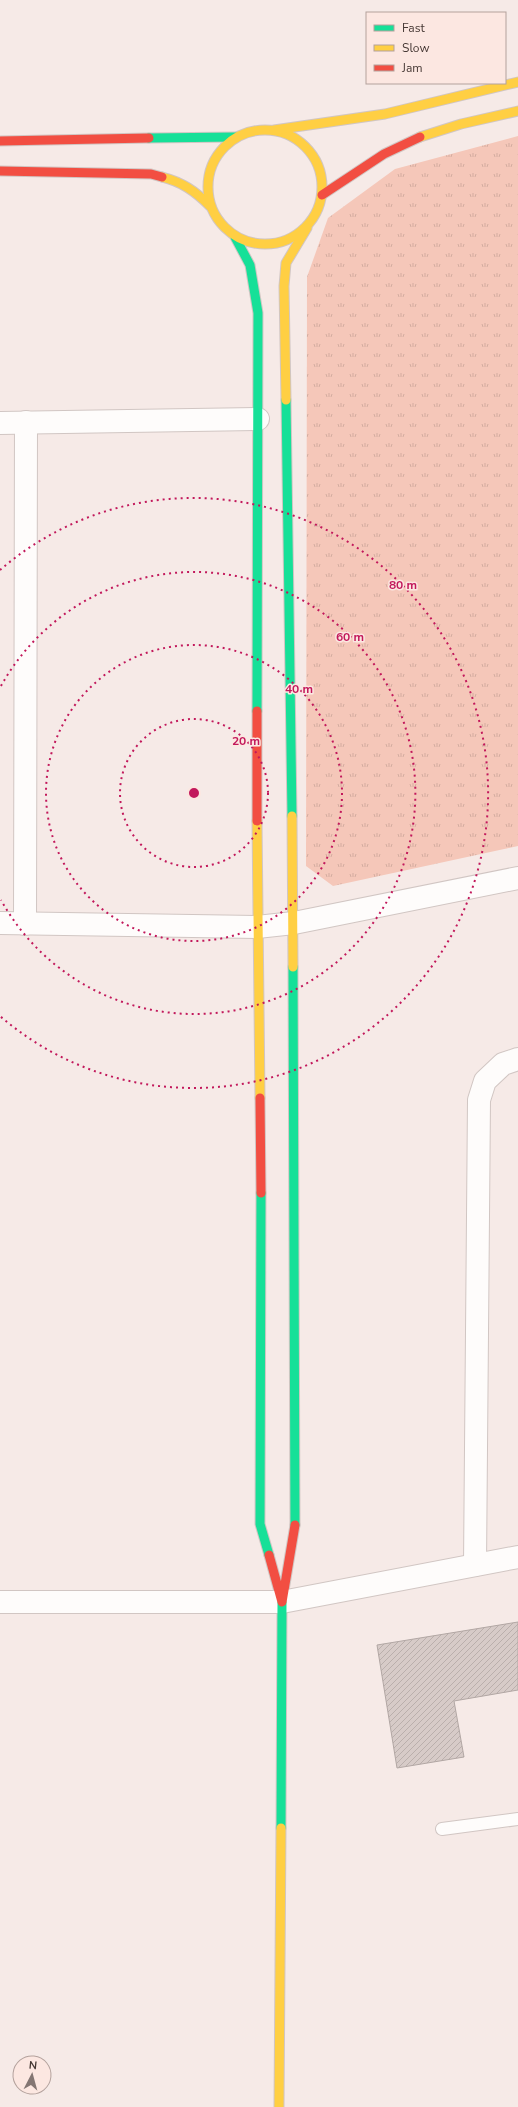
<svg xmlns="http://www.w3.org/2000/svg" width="518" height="2107" font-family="'Nunito Sans',sans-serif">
<defs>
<pattern id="park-tufts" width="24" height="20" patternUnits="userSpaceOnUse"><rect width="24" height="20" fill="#f5c7b9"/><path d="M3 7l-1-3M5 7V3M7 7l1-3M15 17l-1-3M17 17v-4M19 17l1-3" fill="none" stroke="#d3aca0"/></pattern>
<pattern id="building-hatch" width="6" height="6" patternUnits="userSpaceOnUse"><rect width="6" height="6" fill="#d7cbc8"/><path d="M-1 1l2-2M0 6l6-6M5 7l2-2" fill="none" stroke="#baafac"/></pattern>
</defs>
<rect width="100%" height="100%" fill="#f6eae7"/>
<polygon fill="url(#park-tufts)" points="518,136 518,846 333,886 306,866 307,277 328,218 395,169"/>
<polygon fill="url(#building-hatch)" stroke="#b2a7a4" points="518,1622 518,1690 454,1701 464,1757 397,1768 377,1645"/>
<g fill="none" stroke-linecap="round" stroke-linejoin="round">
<g stroke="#d1c6c3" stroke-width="14">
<polyline id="lane" points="442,1829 518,1819"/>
</g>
<g stroke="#d1c6c3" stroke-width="24">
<g id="street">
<polyline points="0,423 258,419"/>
<polyline points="0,923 257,927 294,923 518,878"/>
<polyline points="25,924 26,422"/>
<polyline points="475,1565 479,1100 485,1081 503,1064 518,1059"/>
<polyline points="0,1602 282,1602 518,1557"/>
</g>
</g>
<g stroke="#d1c6c3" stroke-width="11">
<g id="fast">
<polyline points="149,138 236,137"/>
<polyline points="235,237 250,265 258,313 257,711"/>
<polyline points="286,400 292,816"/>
<polyline points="293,967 295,1525"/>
<polyline points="261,1193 260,1524 269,1555"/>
<polyline points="281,1828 282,1602"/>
</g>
</g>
<g stroke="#d1c6c3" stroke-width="11">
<g id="slow">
<circle cx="265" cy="187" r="57"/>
<polyline points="274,130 385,114 518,82"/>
<polyline points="420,137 461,124 518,111"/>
<path d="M162,177C182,182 195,191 210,206"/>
<polyline points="286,400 284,286 286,263 307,228"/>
<polyline points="292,816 293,967"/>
<polyline points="257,821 260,1098"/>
<polyline points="279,2107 281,1828"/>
</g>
</g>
<g stroke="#d1c6c3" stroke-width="11">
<g id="jam">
<polyline points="0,141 149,138"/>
<polyline points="0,171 151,174 162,177"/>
<polyline points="322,195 384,154 420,137"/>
<polyline points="257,821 257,711"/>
<polyline points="260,1098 261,1193"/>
<polyline points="269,1555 282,1602 295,1525"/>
</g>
</g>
<use href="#lane" stroke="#fefcfb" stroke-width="12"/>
<use href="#street" stroke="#fefcfb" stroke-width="22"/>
<use href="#fast" stroke="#16e098" stroke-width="9"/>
<use href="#slow" stroke="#ffcf43" stroke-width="9"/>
<use href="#jam" stroke="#f24e42" stroke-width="9"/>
</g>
<g fill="none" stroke="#c2185b" stroke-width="2" stroke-dasharray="2 4">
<circle cx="194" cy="793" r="74"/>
<circle cx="194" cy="793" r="148"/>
<path d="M1 686A221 221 0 1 1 1 900"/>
<path d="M0 570A295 295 0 1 1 0 1016"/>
</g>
<circle cx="194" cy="793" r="6" fill="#c2185b" stroke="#fce7e1" stroke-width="2"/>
<g font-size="12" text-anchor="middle" font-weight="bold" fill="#c2185b" stroke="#fce7e1" stroke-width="3" stroke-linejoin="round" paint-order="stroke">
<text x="403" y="589">80 m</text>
<text x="350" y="641">60 m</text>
<text x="299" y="693">40 m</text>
<text x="246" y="745">20 m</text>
</g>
<rect x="366" y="12" width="140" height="72" fill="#fce7e1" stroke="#b3a19c"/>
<rect x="374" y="25" width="20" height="6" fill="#16e098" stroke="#b3a19c"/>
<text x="402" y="32" font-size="12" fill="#463834">Fast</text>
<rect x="374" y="45" width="20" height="6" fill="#ffcf43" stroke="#b3a19c"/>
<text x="402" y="52" font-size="12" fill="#463834">Slow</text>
<rect x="374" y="65" width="20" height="6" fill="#f24e42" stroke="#b3a19c"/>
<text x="402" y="72" font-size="12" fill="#463834">Jam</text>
<g transform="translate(32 2075) rotate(6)"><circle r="19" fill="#fce7e1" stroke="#b3a19c"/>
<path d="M0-3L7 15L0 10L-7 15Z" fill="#847673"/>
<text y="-6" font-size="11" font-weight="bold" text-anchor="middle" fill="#463834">N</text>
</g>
</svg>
